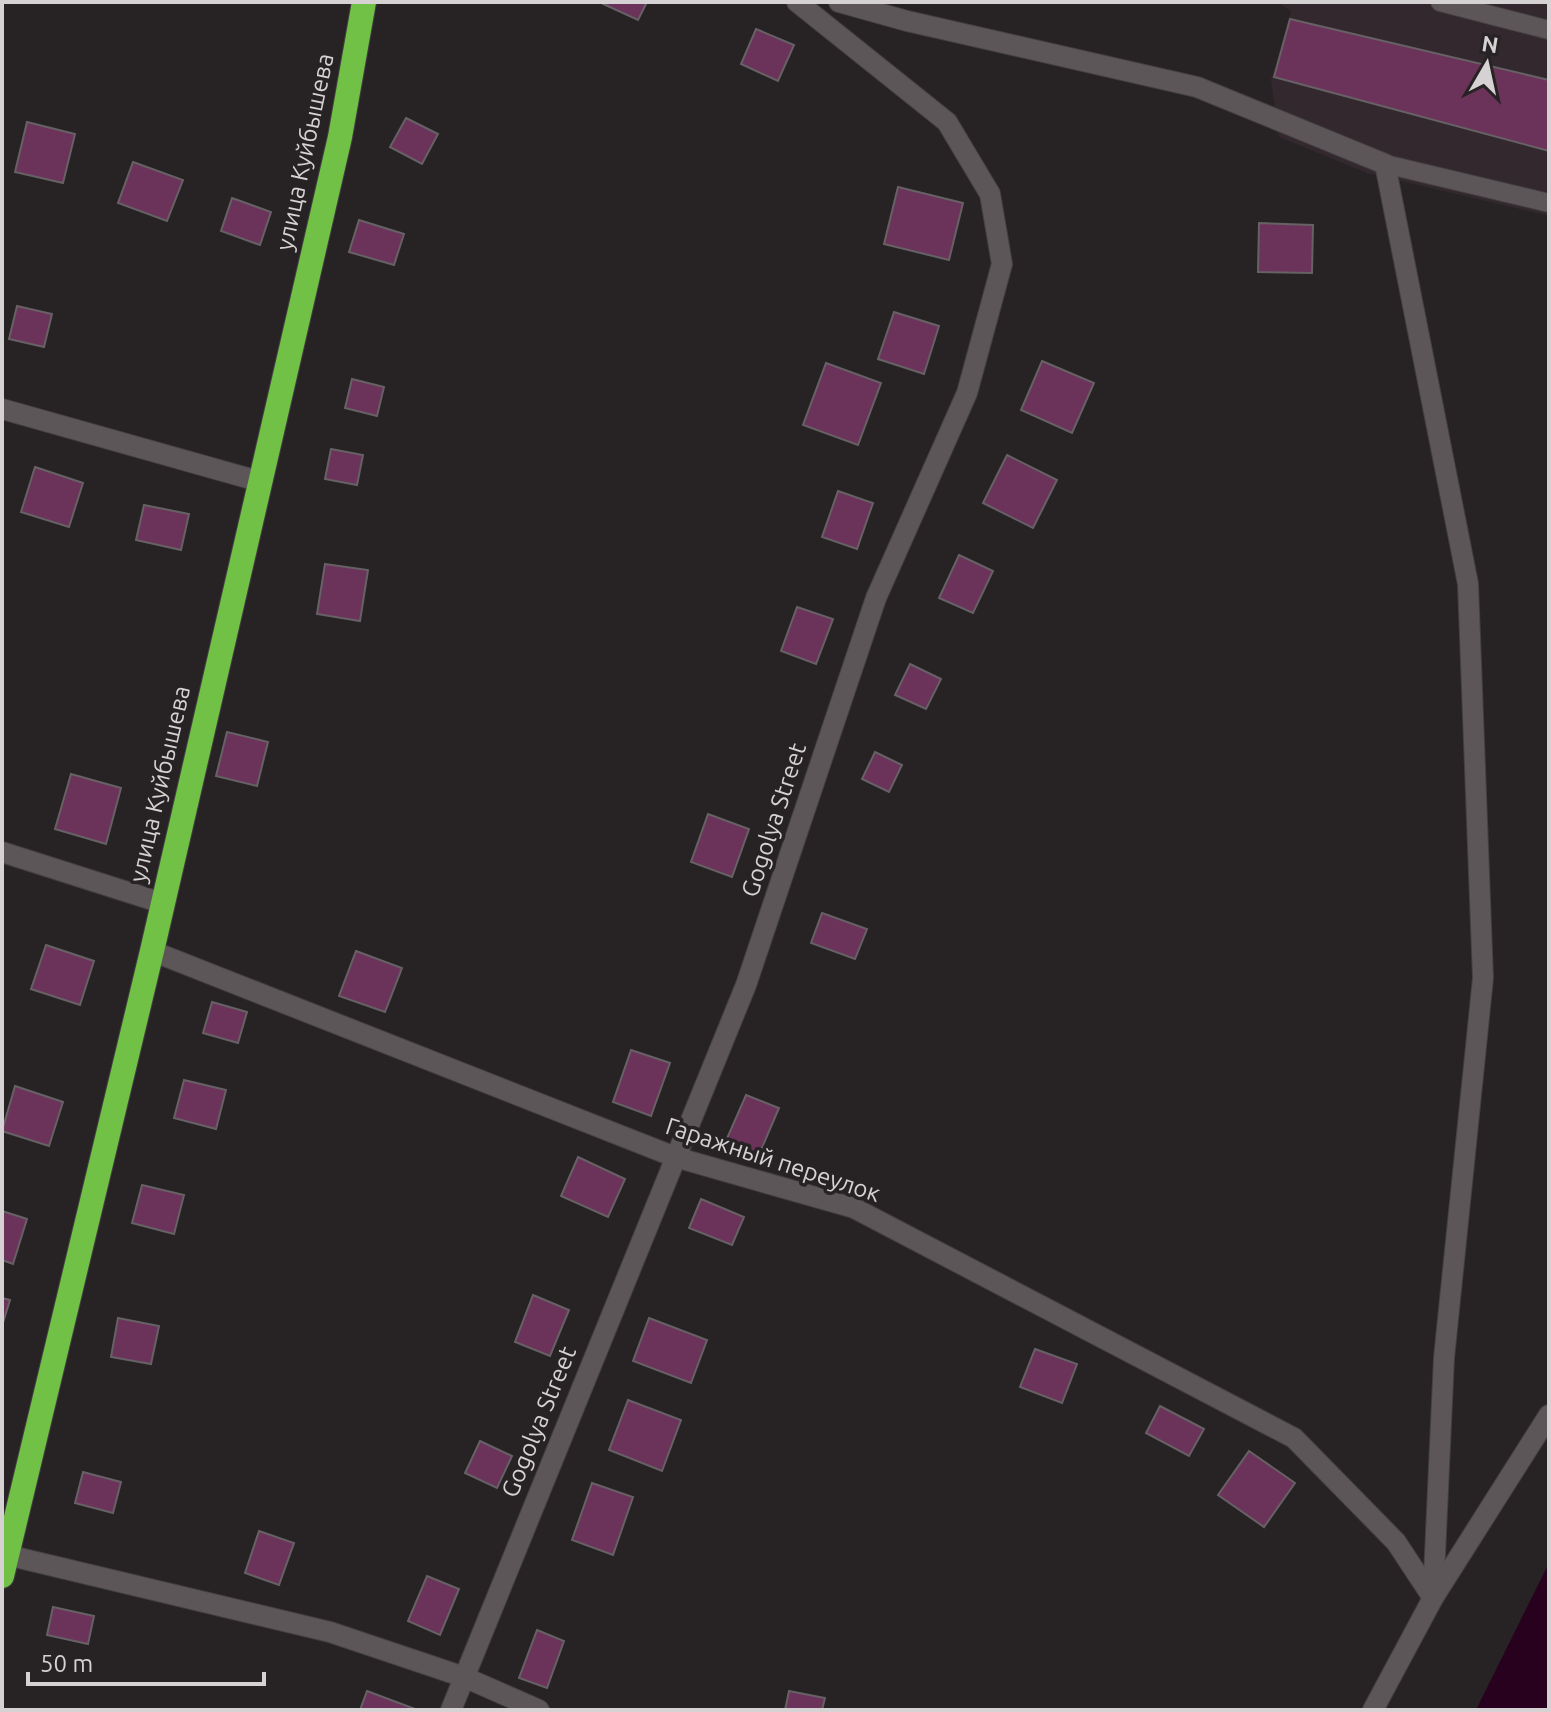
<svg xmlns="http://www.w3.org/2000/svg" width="1551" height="1712" font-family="Ubuntu,sans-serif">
<rect width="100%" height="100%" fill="#272325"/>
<polygon fill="#32282e" points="1277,2 1549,2 1549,216 1367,173 1279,137 1271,80 1291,11"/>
<polygon fill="#27011d" points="1549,1563 1549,1710 1476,1710"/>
<g fill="#6c335a" stroke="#666164" stroke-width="2">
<polygon points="599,2 647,2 638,20"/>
<polygon points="1290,19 1549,80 1549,151 1274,77"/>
<polygon points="756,29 794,45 778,81 741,64"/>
<polygon points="406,118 438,134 422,164 390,147"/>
<polygon points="27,122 75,134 63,183 15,172"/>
<polygon points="133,162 183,180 167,221 118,203"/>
<polygon points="898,187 963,203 949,260 884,244"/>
<polygon points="232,198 271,212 260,245 221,231"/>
<polygon points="359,220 404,234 394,265 349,252"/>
<polygon points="1259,223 1313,225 1312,273 1258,272"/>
<polygon points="17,306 52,314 44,347 9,339"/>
<polygon points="894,312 939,326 924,374 878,359"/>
<polygon points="1042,361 1094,383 1072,433 1021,410"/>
<polygon points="826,363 881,383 858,445 803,425"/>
<polygon points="352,379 384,387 377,416 345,408"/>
<polygon points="331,449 363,455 357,485 325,479"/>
<polygon points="1007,455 1057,480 1033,528 983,503"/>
<polygon points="35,467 83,483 69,527 21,512"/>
<polygon points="838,491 873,503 857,549 822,537"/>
<polygon points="144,505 189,514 181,550 136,540"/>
<polygon points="959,555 993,571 973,613 939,598"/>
<polygon points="325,564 368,570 360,621 317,614"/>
<polygon points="797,607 833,619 816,664 781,651"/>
<polygon points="910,664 941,679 926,709 895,695"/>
<polygon points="227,732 268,742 257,786 216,776"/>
<polygon points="875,752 902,765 889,792 862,779"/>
<polygon points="71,774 121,788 106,844 55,829"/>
<polygon points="708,814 749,829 732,877 691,862"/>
<polygon points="822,913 867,929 855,959 811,943"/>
<polygon points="46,945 94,961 80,1005 31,989"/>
<polygon points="356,951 402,968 385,1012 339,996"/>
<polygon points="212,1002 247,1012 238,1043 203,1033"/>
<polygon points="631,1050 670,1063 651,1116 613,1102"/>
<polygon points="184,1080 226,1090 216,1129 174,1118"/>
<polygon points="15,1086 63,1102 49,1146 2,1131"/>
<polygon points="746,1095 779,1108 758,1157 725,1143"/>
<polygon points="578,1157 625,1179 608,1217 561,1196"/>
<polygon points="142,1185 184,1195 174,1234 132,1223"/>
<polygon points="701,1199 744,1217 732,1245 689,1228"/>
<polygon points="2,1211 27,1219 13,1264 2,1260"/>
<polygon points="533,1295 569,1310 550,1356 515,1342"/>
<polygon points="2,1298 10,1300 2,1326"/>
<polygon points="118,1318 159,1326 151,1364 111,1357"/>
<polygon points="649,1318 707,1340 691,1383 633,1361"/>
<polygon points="1035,1349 1077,1364 1062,1403 1020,1387"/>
<polygon points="628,1400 681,1420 662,1471 609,1450"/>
<polygon points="1160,1406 1204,1429 1189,1456 1146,1433"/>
<polygon points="480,1441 512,1456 497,1488 465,1473"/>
<polygon points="1249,1451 1295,1483 1264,1527 1218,1495"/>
<polygon points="83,1472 121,1482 113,1513 75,1503"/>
<polygon points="592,1483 633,1497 613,1555 572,1540"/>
<polygon points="259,1531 294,1543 279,1585 245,1573"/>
<polygon points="427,1576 459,1589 440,1635 408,1621"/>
<polygon points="53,1607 94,1616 88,1644 47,1635"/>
<polygon points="537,1630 564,1641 547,1688 519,1678"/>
<polygon points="367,1691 415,1709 415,1710 360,1710"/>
<polygon points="789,1691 825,1698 822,1710 785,1710"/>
</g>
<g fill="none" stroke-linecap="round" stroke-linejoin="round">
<g stroke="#433f41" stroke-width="20">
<g id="lane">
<polyline points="1440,2 1549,30"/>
<polyline points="1385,164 1549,203"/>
</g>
</g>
<g stroke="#433f41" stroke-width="22">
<g id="street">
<polyline points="839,2 907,21 1197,87 1385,164 1468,584 1483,978 1444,1358 1433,1598"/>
<polyline points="2,409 258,481"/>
<polyline points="2,852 162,903"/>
<polyline points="152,951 675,1157 854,1208 1294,1438 1396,1542 1433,1598"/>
<polyline points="7,1555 330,1632 464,1677 539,1710"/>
<polyline points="451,1710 746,985 876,598 967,393 1002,264 990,194 947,122 797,2"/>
<polyline points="1373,1710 1433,1598 1549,1415"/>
</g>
</g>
<g stroke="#433f41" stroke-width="26">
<polyline id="highway" points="2,1576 152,951 340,137 364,2"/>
</g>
<use href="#lane" stroke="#5c5659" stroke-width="18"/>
<use href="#street" stroke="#5c5659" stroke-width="20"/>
<use href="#highway" stroke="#70c145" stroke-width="24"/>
</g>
<g text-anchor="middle" stroke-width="7" stroke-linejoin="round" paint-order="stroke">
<g font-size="24" fill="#d6d2d4" stroke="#272325">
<text transform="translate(305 152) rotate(-78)" y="8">улица Куйбышева</text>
<text transform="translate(160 784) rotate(-77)" y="8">улица Куйбышева</text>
<text transform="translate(774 820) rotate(-72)" y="8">Gogolya Street</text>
<text transform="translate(773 1160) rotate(18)" y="8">Гаражный переулок</text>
<text transform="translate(539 1422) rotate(-68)" y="8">Gogolya Street</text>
</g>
</g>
<rect width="1551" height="1712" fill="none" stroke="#d6d2d4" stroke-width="8"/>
<g transform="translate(1487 64) rotate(9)" stroke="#272325" stroke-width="6" paint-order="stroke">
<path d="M0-6L14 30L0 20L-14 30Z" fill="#d6d2d4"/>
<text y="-12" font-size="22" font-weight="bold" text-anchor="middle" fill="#d6d2d4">N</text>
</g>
<path d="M28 1672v12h236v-12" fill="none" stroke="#d6d2d4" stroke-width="4"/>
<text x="40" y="1672" font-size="24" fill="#d6d2d4" stroke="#272325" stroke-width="6" paint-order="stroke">50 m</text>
</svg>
